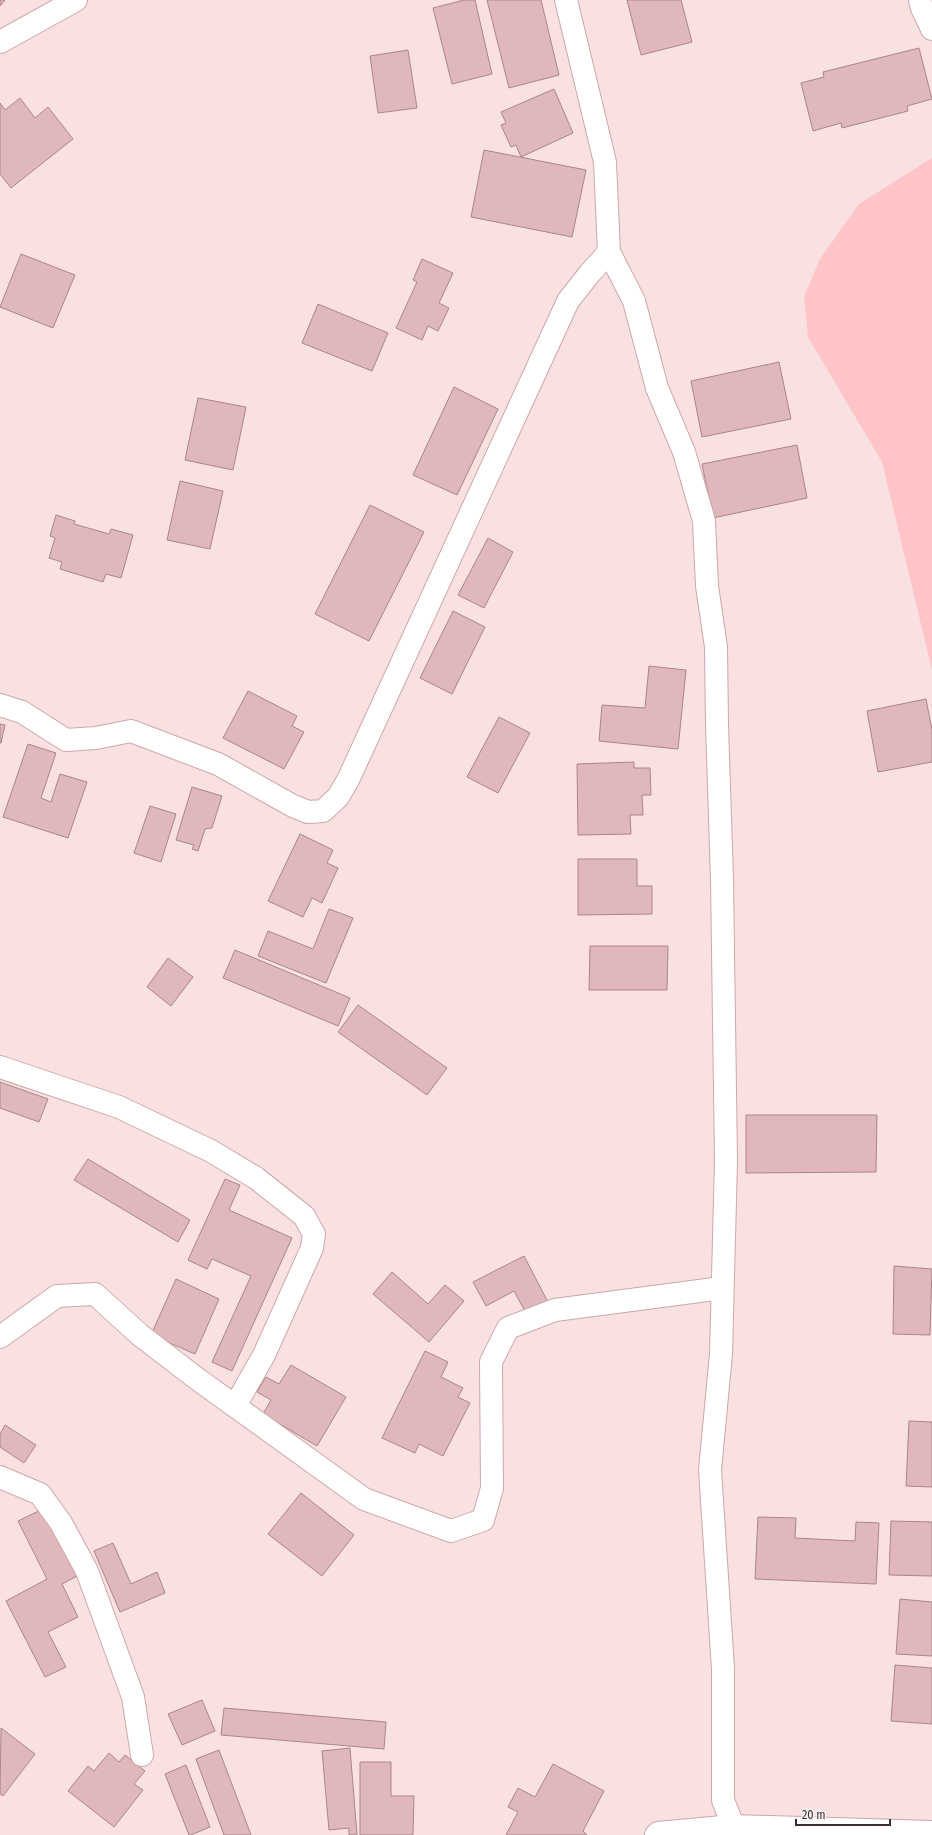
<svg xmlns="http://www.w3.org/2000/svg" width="932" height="1835" font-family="'Fira Sans Condensed',sans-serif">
<rect width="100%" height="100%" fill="#f9e1e2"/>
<polygon fill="#fec4c8" points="932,158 932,670 882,462 808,337 804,297 820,259 859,204"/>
<g fill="#e0b8bb" stroke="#aa8587">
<polygon points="0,0 5,0 0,6"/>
<polygon points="464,0 475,0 492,74 452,84 433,8"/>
<polygon points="487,0 541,0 559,75 509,88"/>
<polygon points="627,0 681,0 692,42 641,55"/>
<polygon points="919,48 932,99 907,106 908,111 842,128 841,123 813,131 801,83 824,77 823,72"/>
<polygon points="408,50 417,108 378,113 370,56"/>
<polygon points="554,89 573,133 521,157 516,145 511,147 501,125 506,123 501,112"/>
<polygon points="20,98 35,118 48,107 73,139 11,188 0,174 0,103 5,110"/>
<polygon points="484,150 586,170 572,237 471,217"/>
<polygon points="21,254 75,275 53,328 0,307"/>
<polygon points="422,259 453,273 439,303 449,308 438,331 428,326 422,340 396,328 417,282 413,280"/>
<polygon points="318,304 388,333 372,371 302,343"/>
<polygon points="779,362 791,419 702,437 691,381"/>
<polygon points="454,387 498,409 457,495 413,475"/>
<polygon points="198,398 246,407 233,470 185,460"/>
<polygon points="797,445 807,498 713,518 702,464"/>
<polygon points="180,481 223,491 210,549 167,540"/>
<polygon points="370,505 424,532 369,641 315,614"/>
<polygon points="56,515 75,521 74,524 109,534 111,529 133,535 121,578 106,574 103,582 60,569 62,562 49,558 55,538 50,536"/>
<polygon points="488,538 513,552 484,608 458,595"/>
<polygon points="453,611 485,627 452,694 420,678"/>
<polygon points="649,666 686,670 678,749 599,741 602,705 645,708"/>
<polygon points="248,691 297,716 292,726 304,732 284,769 223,738"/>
<polygon points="926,699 932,730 932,762 878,772 867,711"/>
<polygon points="499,717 530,733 498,793 467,777"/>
<polygon points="0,724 5,725 1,743 0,743"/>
<polygon points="28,744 56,753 41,798 51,802 60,774 87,782 68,838 3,817"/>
<polygon points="634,762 634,768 650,768 651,795 642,795 643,815 630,815 631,834 578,835 577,764"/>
<polygon points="192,787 222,796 212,828 205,829 198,851 192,849 194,845 176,840"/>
<polygon points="150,806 176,814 161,862 134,853"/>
<polygon points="300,834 333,850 327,863 338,868 322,903 312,898 303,917 268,901"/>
<polygon points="578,859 637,859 637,886 652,886 652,914 578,915"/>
<polygon points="329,909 353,918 326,983 258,956 268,931 313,949"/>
<polygon points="590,946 668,946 667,990 589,990"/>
<polygon points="235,950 350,998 338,1026 223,978"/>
<polygon points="168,958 193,977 171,1006 147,987"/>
<polygon points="358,1005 447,1068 427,1095 338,1032"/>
<polygon points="0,1082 48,1099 39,1122 0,1108"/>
<polygon points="746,1115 877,1115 876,1172 746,1173"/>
<polygon points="88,1159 190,1220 178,1242 74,1180"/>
<polygon points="225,1179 240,1185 229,1210 292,1238 232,1371 212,1362 251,1276 212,1259 207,1269 188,1260"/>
<polygon points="524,1256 548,1302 526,1313 514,1291 486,1306 473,1282"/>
<polygon points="894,1266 932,1269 930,1335 893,1334"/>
<polygon points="392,1272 428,1304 445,1285 464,1301 429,1342 373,1294"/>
<polygon points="176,1279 219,1299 195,1354 151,1335"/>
<polygon points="425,1351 448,1362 441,1377 463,1388 458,1397 470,1403 443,1456 419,1444 415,1453 382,1438"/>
<polygon points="291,1365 346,1397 317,1446 263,1414 271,1400 257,1392 266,1377 279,1384"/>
<polygon points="909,1421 932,1422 932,1487 906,1486"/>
<polygon points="5,1425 36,1445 24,1463 0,1447 0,1434"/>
<polygon points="301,1493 354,1535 322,1576 268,1534"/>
<polygon points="43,1509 77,1576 62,1584 78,1617 48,1632 66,1667 45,1677 6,1601 47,1579 18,1521"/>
<polygon points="758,1517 796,1518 795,1538 855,1541 856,1522 879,1523 876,1584 755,1579"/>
<polygon points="891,1521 932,1522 932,1576 889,1575"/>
<polygon points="113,1543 131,1584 157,1572 165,1593 120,1612 94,1551"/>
<polygon points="900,1599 932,1602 932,1656 896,1654"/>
<polygon points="895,1665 932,1668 932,1724 891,1721"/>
<polygon points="202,1700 215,1731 182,1745 168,1714"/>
<polygon points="224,1708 386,1722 384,1749 221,1735"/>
<polygon points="1,1728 35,1754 3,1796 0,1794"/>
<polygon points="350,1748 357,1835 349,1835 349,1828 329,1830 322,1751"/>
<polygon points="219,1750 251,1835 224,1835 196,1759"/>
<polygon points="109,1753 119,1762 125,1755 145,1771 134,1784 143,1790 114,1827 68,1791 88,1766 94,1771"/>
<polygon points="360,1762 391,1762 391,1796 414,1796 413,1835 360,1835"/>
<polygon points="553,1764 604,1791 583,1831 587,1835 506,1835 518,1812 508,1807 518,1788 535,1797"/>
<polygon points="186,1765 210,1827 191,1835 189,1835 165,1774"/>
</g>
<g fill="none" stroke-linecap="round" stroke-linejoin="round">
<g stroke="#cea7a9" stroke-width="24">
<g id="minor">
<polyline points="566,0 605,162 609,252 634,301 657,388 684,452 704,521 707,586 716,647 717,725 722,879 726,1161 721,1354 710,1470 723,1669 723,1800 733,1826"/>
<polyline points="920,0 922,8 932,29"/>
<polyline points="0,42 76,0"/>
<polyline points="0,705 22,712 66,740 96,738 131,731 218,764 293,806 308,812 323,811 338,797 348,780 568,301 590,273 609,252"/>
<polyline points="0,1067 119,1107 211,1151 256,1178 304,1216 314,1234 312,1248 264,1355 235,1406"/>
<polyline points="0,1337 57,1296 95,1294 140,1335 196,1378 364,1499 451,1531 483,1520 492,1488 491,1362 508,1328 555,1310 722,1288"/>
<polyline points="0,1477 40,1494 61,1523 87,1571 133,1697 142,1755"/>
<polyline points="656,1835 658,1833 733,1826 932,1832"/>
</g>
</g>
<use href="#minor" stroke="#fff" stroke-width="22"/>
</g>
<path d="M796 1819v6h94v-6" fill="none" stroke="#3d2d2e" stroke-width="2"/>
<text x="802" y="1819" font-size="12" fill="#3d2d2e" stroke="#fbf2f3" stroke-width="3" paint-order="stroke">20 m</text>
</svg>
